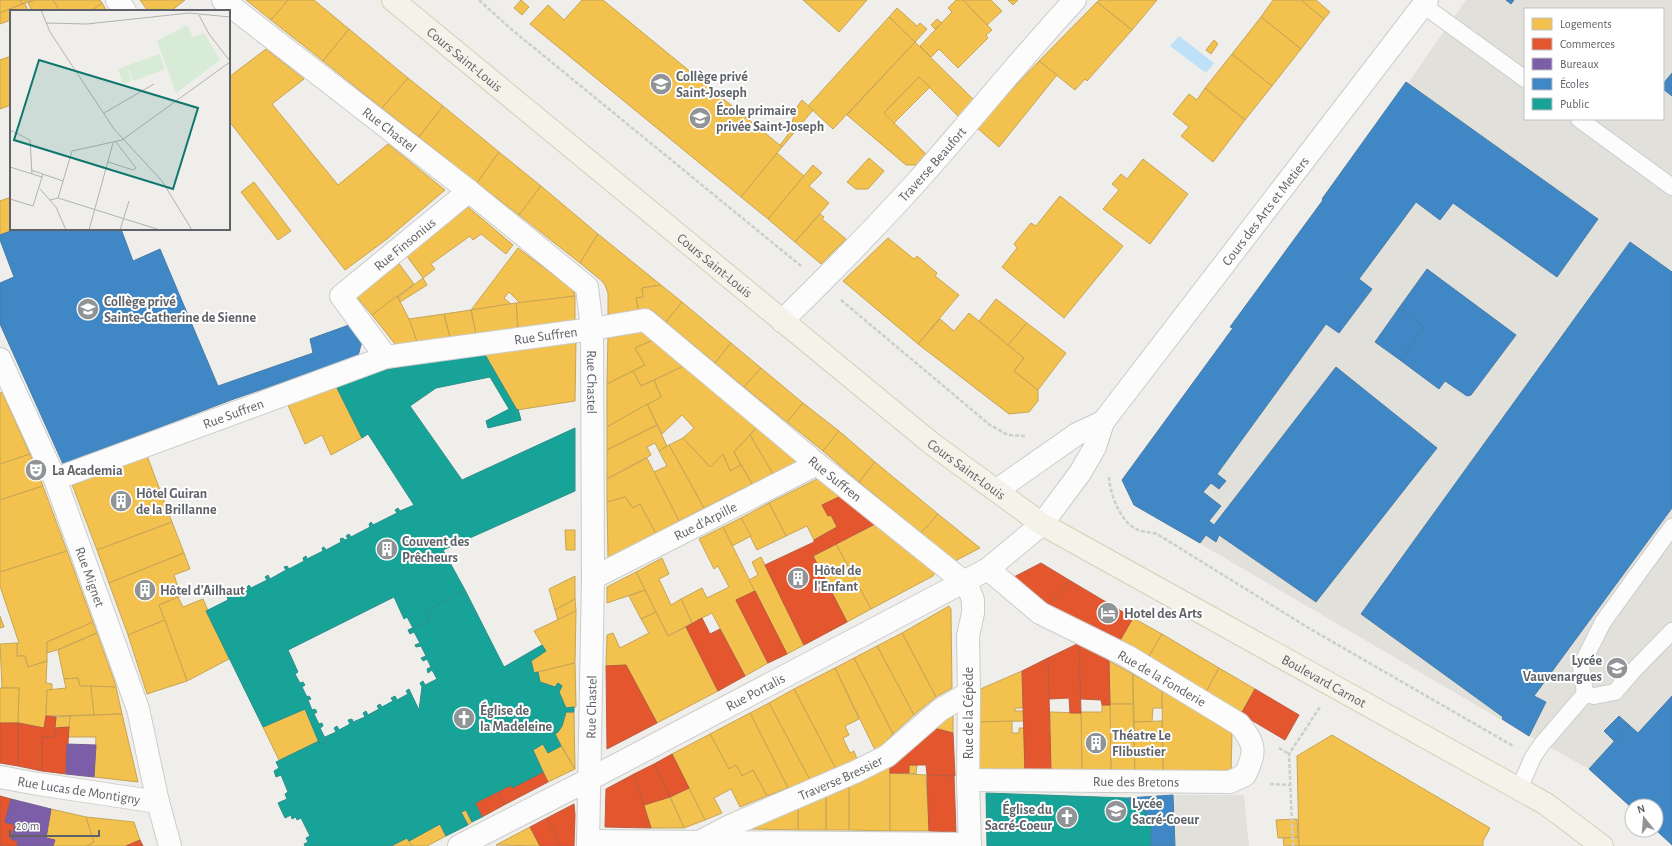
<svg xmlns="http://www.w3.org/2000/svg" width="1672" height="846" font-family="'Alegreya Sans',sans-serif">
<rect width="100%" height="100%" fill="#efeeea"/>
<g fill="#e2e0da" fill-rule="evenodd">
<path d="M1466,0H1672V845L1656,830V806H1632V808L1589,769L1529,736L1134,505L1122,480L1233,329L1230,327L1323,201L1322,199L1406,82L1408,83ZM1525,9H1663V119H1525Z"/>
<polygon points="986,793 1127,798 1173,795 1244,795 1249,846 987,846"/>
</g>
<polygon fill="#bfe0f9" points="1179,36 1214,63 1206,73 1170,46"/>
<g fill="#f2c14e" stroke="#c6a556">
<polygon points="0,0 21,0 22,4 0,13"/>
<polygon points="21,0 34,0 22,4"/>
<polygon points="34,0 53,0 60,11 32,11 28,3"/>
<polygon points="53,0 100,0 102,3 91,11 60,11"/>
<polygon points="140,0 185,0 171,11 148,11"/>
<polygon points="246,0 288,0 271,20"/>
<polygon points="288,0 314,0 349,29 323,61 271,20"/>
<polygon points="521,0 529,7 522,15 514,8"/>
<polygon points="582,0 603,0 782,147 741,197 530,24 548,5 564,20"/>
<polygon points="803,0 867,0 839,32"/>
<polygon points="956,0 963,0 992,30 986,35 988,38 958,68 939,49 931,57 920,46 952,12 948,8"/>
<polygon points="963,0 991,0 1002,11 987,25"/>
<polygon points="1008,0 1018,0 1013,5"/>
<polygon points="1099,0 1157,0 1132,30 1097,2"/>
<polygon points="1273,0 1301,0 1324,19 1301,49 1261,17"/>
<polygon points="1301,0 1316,0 1330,12 1324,19"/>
<polygon points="1097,2 1132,30 1087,81 1085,79 1075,90 1039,61"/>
<polygon points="25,3 28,11 11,11 11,20 0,24 0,13"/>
<polygon points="102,3 107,11 91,11"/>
<polygon points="897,8 917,26 920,23 927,29 915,42 889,17"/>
<polygon points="889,17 915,42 833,129 808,106"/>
<polygon points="1261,17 1301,49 1272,86 1232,54"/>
<polygon points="937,19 942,23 935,29 931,25"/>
<polygon points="349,29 408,78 382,108 323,61"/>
<polygon points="1214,40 1218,44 1211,54 1206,50"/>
<polygon points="915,42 977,103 961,119 919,77 884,113 926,154 916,165 906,165 847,115"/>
<polygon points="266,49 304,79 272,104 338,185 388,144 445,190 387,239 345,270 229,121 229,77"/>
<polygon points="1232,54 1272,86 1245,120 1205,88"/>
<polygon points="11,56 11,105 0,109 0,60"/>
<polygon points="1039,61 1057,75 999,147 976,127"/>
<polygon points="919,77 930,87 894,123 884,113"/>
<polygon points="408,78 443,106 419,137 382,108"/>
<polygon points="1205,88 1245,120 1213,162 1181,136 1189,127 1173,114 1189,94 1197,100"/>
<polygon points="802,100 813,110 782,147 780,145 790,132 789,131 797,107"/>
<polygon points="443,106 499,152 477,183 419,137"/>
<polygon points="499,152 541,186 519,215 477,183"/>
<polygon points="777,153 804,176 768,219 741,197"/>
<polygon points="869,158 884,171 868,189 856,189 847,182"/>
<polygon points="1143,159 1188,194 1150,244 1103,209 1119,190 1112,184 1121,174 1127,179"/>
<polygon points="813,165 822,173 809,186 829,203 795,242 768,219"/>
<polygon points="254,182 291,231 278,240 241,192"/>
<polygon points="541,186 598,234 580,263 519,215"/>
<polygon points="1060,196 1123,246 1064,318 1002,267 1017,248 1014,244 1031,223 1036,226"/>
<polygon points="11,197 11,229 16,229 0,235 0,201"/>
<polygon points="468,207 513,245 506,254 481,234 473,240 470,236 431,264 435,269 423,278 406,255"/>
<polygon points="820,214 824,217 822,219 846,239 821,264 795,242"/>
<polygon points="598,234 661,285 642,288 643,297 636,298 639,312 608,317 608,293 605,285 602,281 580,263"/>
<polygon points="888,238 914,259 917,256 937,273 935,276 959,295 918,344 843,281"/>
<polygon points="518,248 571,288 574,291 575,296 520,303 509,292 504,298 511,304 471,310"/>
<polygon points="397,261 414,284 372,315 354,294"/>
<polygon points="423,278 427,285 400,302 398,297"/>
<polygon points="661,285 682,302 666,322 652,310 639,312 636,298 643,297 642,288"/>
<polygon points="397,296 409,319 418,344 399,349 372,315"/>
<polygon points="575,296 575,322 518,328 516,303"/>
<polygon points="996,299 1027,323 1008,345 979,321"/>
<polygon points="682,302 731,343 715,363 666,322"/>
<polygon points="516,303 518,328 476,334 471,310"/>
<polygon points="471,310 476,334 450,338 444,314"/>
<polygon points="969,313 1024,358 1014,371 1038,390 1038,401 1029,412 1009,414 918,344 940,319 954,331"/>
<polygon points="444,314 450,338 418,344 409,319"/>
<polygon points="1027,323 1066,353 1038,390 1014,371 1024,358 1008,345"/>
<polygon points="646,327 658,338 635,348 645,365 607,384 608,335"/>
<polygon points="658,338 688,364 641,386 633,371 645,365 635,348"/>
<polygon points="576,340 575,401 517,410 484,353"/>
<polygon points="731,343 761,368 744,387 715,363"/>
<polygon points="688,364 759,425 734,452 741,465 730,471 723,454 710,467 683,438 694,428 682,415 662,434 647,404 661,397 654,380"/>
<polygon points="761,368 803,403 787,422 744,387"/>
<polygon points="633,371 641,386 654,380 661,397 607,427 607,384"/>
<polygon points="336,386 362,438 331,455 322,435 305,444 287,403"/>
<polygon points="2,392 30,454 0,464 0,393"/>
<polygon points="803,403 839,431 823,451 787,422"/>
<polygon points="647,404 657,425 607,450 607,427"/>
<polygon points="657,425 667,446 659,451 655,443 647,447 651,455 607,479 607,450"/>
<polygon points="759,425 799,460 773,474 750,435"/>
<polygon points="839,431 875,462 859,482 823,451"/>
<polygon points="750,435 773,474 752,484 734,452"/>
<polygon points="683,438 710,467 723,454 730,471 741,465 752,484 704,508 669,445"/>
<polygon points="669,445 704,508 679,521 654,472 667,466 659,451"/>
<polygon points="146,453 172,522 97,550 70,479"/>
<polygon points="30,454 43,486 0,500 0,464"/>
<polygon points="647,458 679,521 656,534 640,504 633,508 625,497 607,502 607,479"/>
<polygon points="875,462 938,514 921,533 859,482"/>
<polygon points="819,478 841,496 822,505 828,516 831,515 837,527 814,540 807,526 786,536 769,503"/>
<polygon points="43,486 67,551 0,572 0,500"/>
<polygon points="625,497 633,508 640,504 656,534 608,558 607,502"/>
<polygon points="769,503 786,536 757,550 741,518"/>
<polygon points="938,514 980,548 955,561 921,533"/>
<polygon points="741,518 751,536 732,546 723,527"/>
<polygon points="172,522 184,553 109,583 97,550"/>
<polygon points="875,524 935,573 933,576 871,609 836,544"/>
<polygon points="723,527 755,591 736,600 768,663 745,676 712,613 692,623 681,599 702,588 707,598 729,587 718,566 714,569 699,539"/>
<polygon points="565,530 575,530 575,550 566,550"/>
<polygon points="836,544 871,609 847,622 813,556"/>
<polygon points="67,551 93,622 47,642 47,661 28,667 25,656 17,656 17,643 19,643 0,586 0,572"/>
<polygon points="184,553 190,569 174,575 181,596 159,605 165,620 128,635 109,583"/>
<polygon points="761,557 804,645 787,654 749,580 758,575 752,562"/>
<polygon points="662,558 669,574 659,579 671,605 681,599 692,623 668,636 636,572"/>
<polygon points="636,572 645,590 607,603 607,587"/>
<polygon points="575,576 575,599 555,610 549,589"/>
<polygon points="645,590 656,612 641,619 629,596"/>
<polygon points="178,597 183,607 203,599 229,659 187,681 159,605"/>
<polygon points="575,599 576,611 558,620 555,610"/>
<polygon points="949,606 951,609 951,614 952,688 936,697 902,633"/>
<polygon points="576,611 575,663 534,673 531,661 546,651 534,631"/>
<polygon points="656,612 668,636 686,627 718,691 657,723 626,665 606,666 607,635 613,633 620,648 649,633 641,619"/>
<polygon points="0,616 4,627 0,628"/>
<polygon points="1133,618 1162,634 1147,660 1118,644"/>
<polygon points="165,620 187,681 147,694 128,635"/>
<polygon points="93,622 97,633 66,646 66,647 47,653 47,642"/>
<polygon points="97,633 115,683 116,687 80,686 78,678 64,679 58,650"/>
<polygon points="902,633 936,697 914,715 877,646"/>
<polygon points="1162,634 1219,668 1205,694 1147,660"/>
<polygon points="17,643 17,656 25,656 28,667 47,661 46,683 52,684 52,689 47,690 46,716 44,728 18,723 19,688 2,688 0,644"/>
<polygon points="877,646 914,715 893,734 854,658"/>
<polygon points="854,658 893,734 882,746 875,750 835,668"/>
<polygon points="1109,661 1133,674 1133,704 1110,704"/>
<polygon points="575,663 576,707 566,708 559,692 562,686 558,683 555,687 540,682 538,672"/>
<polygon points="835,668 859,719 845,726 849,735 843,738 850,753 854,751 857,759 836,769 794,689"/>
<polygon points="1219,668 1255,689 1241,714 1205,694"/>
<polygon points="1022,671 1023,708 1015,708 1015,711 1023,711 1024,721 978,722 978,690"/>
<polygon points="1133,674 1162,691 1162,708 1153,708 1152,722 1134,722"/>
<polygon points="78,678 80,686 91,686 94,715 46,716 47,690 66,688 64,679"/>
<polygon points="91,686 116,687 122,714 94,715"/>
<polygon points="0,688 19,688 18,723 0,723"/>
<polygon points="794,689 836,769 810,780 769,703"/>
<polygon points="1162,691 1232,731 1231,775 1163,774"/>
<polygon points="769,703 810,780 788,788 750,713"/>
<polygon points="1110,704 1133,704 1135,774 1111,773"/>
<polygon points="1102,705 1110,705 1111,773 1082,774 1081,712 1102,712"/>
<polygon points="305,709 319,741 279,760 263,727"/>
<polygon points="566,712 574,712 575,769 555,734 558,732 562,726"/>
<polygon points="1050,712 1081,713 1082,774 1051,773"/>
<polygon points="750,713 788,788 767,796 753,770 742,776 736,765 729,769 710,734"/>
<polygon points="122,714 138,782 94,777 96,737 68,737 70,716"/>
<polygon points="953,715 953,733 926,726"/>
<polygon points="70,716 69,727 55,728 56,717"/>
<polygon points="1012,721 1012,733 1019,733 1019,728 1024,728 1025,774 978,774 978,722"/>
<polygon points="1162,721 1163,774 1135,774 1134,722"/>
<polygon points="710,734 729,769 736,765 742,776 753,770 767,796 740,807 731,789 714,798 722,813 705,820 672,754"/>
<polygon points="1332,735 1490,828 1483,841 1483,846 1299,846 1297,756"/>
<polygon points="543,744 548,753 561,746 575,769 548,782 533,750"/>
<polygon points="890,759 890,831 849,830 849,780"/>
<polygon points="909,765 917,765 916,774 908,773"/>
<polygon points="890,773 926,775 929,831 890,831"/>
<polygon points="849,780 849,830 826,830 826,790"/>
<polygon points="689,788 705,820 684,828 670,797"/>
<polygon points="826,790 826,830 798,830 798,801"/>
<polygon points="670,797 684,828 651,828 644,805"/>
<polygon points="798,801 798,830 752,829 752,819"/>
<polygon points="51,809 86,817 94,842 87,846 53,846 55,840 46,838"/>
<polygon points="466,810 472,822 468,825 461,812"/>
<polygon points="86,817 134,822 140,840 126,846 87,846 94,842"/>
<polygon points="1297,819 1298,837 1278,838 1276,820"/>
<polygon points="440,824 446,836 427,846 412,846 409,841"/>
<polygon points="530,827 540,846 496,845 509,838"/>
<polygon points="1298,837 1299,846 1284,846 1283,838"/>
<polygon points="407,838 412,846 391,846"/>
</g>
<g fill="#e4572e" stroke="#bc5b3f">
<polygon points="841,496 875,524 813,556 847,622 804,645 765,565 814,542 814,540 837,527 831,515 828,516 822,505"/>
<polygon points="1041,563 1069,580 1045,611 1008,580"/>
<polygon points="1069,580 1133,618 1118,644 1045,611"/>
<polygon points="755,591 787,654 768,663 736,600"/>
<polygon points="702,618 710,634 720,629 745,676 718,691 686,627"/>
<polygon points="1079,643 1081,713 1070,713 1069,698 1049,699 1048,658"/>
<polygon points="1079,644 1109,661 1110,705 1102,705 1101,700 1081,699"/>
<polygon points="1048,658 1051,773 1025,774 1022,671"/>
<polygon points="626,665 657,723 607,749 606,666"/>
<polygon points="1255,689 1299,715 1285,740 1241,714"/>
<polygon points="46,716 56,717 54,737 42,737 42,771 18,766 18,723 44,728"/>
<polygon points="0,723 18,723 18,766 0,763"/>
<polygon points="926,726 953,733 955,776 927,775 926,765 909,765 909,773 890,773 890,759"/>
<polygon points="69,727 66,774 42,771 42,737 54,737 55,728"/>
<polygon points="672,754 689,788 670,797 654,764"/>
<polygon points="654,764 670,797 644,805 634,774"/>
<polygon points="543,772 548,782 504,805 498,792 511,785 512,788"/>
<polygon points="634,774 651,828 605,827 606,789"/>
<polygon points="927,775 954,776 956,832 929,831"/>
<polygon points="498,792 504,805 482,817 475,803"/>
<polygon points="0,796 11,799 5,822 15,825 11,839 18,841 17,846 0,846"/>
<polygon points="574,804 575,815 574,846 561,846 547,818"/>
<polygon points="547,818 561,846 540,846 530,827"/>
<polygon points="140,840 143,846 126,846"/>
</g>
<g fill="#7b5ea7" stroke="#736094">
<polygon points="67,744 96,745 94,777 66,774"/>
<polygon points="11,799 51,809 46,838 55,840 53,846 17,846 18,841 11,839 15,825 5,822"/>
</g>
<g fill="#3f88c5" stroke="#497da9">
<polygon points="1506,0 1514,0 1511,4"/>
<polygon points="1672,73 1672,96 1663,89 1663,84"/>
<polygon points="1406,82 1598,219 1557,277 1453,203 1440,220 1416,202 1359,279 1372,289 1339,333 1326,324 1217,474 1226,481 1219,489 1211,483 1203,492 1221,506 1209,521 1214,525 1336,367 1437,448 1316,602 1219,535 1216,542 1206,535 1200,543 1134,505 1122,480 1233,328 1230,327 1323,200 1322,199"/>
<polygon points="16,229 121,229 133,261 160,249 218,386 313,353 310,339 349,325 362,341 358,356 231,400 63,464 0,324 0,283 14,277 0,240 0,235"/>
<polygon points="1630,242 1672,272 1672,508 1534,696 1546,702 1529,736 1502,719 1503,717 1361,614"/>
<polygon points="1427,269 1516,335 1471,395 1467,396 1445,381 1439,389 1400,360 1424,327 1399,308"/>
<polygon points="1399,308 1424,327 1400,360 1375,342"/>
<polygon points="1672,696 1672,845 1656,830 1656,806 1632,806 1632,808 1589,769 1629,725 1638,733"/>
<polygon points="1619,716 1629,725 1614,741 1604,731"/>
<polygon points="1173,795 1175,846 1150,846 1151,825 1144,810 1130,806 1127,798"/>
</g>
<g fill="#17a398" stroke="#2d908a">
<polygon points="484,353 517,410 518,409 521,420 488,428 486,421 509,409 490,377 436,388 410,406 462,480 575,428 575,491 443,550 465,590 425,611 430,620 413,628 407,617 404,619 394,597 288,650 298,672 295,674 300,683 303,682 305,685 302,687 307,697 309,696 311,699 308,700 312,710 315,709 317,712 314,714 319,724 322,723 323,726 320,728 327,742 320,745 305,709 263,727 206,611 228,600 227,596 230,595 232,598 248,590 247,587 249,585 251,588 267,580 265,577 268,575 270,579 286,570 284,567 287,566 289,569 304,561 303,558 306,556 307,559 323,551 322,548 324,547 326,550 341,542 340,539 343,538 344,540 348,539 346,536 349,534 351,537 370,527 369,524 371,522 373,525 397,513 395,510 398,508 400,511 414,505 368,434 362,438 336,386 384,370"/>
<polygon points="465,590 504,667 542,645 546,651 531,661 534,673 538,672 540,682 555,687 558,683 562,686 559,692 566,708 574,707 574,712 566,712 562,726 558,732 555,734 561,746 548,753 543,744 533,750 543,772 512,788 511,785 475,803 482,817 472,822 466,810 461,812 468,825 446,836 440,824 409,841 407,838 391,846 305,846 304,844 308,842 306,838 310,836 301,818 297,820 296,817 292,819 291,815 285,818 278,803 287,799 285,794 288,792 281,775 276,777 274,771 279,768 276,762 319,741 320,745 327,742 325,737 336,732 334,728 337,726 339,730 350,724 348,720 352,719 353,722 365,717 363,713 366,711 368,715 379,709 377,706 380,704 382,707 393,701 391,698 395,696 397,700 408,694 406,691 409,689 419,710 422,687 420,683 423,681 425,685 437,679 432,670 428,673 427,669 431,667 427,659 423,661 421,658 426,656 421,646 416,647 415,645 420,643 414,632 410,634 408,630 430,620 425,611"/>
<polygon points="986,793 1127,798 1130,806 1144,810 1151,825 1150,846 987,846"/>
</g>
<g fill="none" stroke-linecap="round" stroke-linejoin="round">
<g stroke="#cbcccc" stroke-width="18">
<g id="lane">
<polyline points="1423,5 1525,79"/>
<polyline points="1579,119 1672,187"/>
<polyline points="1672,527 1603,622 1581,666 1585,694 1594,696 1615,692 1633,671 1672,631"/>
<polyline points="1519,789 1533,757 1542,744 1585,694"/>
</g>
</g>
<g stroke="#cbcccc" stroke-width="24">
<g id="street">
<polyline points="117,0 125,11"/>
<path id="s1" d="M223,0L469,191L587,287L592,329L593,578L588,846"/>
<path id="s2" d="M782,321C827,277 871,232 913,186C968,125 1019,60 1075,0"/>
<path id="s3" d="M386,357L341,296L469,191"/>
<path id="s4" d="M0,359L55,479L138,709L158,802L170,846"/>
<path id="s5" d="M55,479L386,357L592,329L645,320L817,464L964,582L970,592L973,600V613L968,636L969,693L968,780L970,846"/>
<path id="s6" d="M593,578L817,464"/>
<path id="s7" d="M0,777L38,784L158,802"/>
<path id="s8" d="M968,780L1230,782L1245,775C1256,751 1256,745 1239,724L1127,656L1040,613L988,569"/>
<path id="s9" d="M703,840L732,825L855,772L887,756L940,710L969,693"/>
<polyline points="588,841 970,844"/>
<path id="s10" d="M459,846L590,779L988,569L1042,524"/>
</g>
</g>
<g stroke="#cacacb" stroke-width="24">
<g id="secondary">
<polyline points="997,490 1077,434 1103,422"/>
<path id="s11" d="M1042,524L1080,473L1095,447L1103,422L1427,0"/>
</g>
</g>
<g stroke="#d7ceb8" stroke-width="24">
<g id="primary">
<path id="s12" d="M393,0L931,443L1042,524L1546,804L1602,846"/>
</g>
</g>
<g stroke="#cacfcc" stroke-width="2.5" stroke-dasharray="4 2" stroke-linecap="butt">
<polyline points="479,0 511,29 801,266"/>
<polyline points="841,300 990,425 1008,435 1026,436"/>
<path d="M1109,477C1110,494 1120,521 1136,529C1141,532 1151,532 1157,534L1307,627L1513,746"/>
<polyline points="1279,748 1289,754"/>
<polyline points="1270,784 1290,785"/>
<polyline points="1293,846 1289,754 1320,707"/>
</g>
<use href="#lane" stroke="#fdfcfc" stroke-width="16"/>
<use href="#street" stroke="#fdfcfc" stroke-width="22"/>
<use href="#secondary" stroke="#fdfcfc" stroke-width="22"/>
<use href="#primary" stroke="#f4f2e9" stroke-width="22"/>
</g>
<defs>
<g id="school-disc" transform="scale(1.15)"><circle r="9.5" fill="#919496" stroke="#fff"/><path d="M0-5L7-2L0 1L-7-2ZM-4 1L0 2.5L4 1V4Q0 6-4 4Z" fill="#fff"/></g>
<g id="theatre-disc" transform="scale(1.15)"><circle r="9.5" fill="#919496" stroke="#fff"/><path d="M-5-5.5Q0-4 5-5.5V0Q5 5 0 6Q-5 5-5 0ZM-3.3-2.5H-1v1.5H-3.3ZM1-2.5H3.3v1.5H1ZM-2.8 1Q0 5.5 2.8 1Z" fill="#fff"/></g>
<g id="building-disc" transform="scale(1.15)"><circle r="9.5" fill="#919496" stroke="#fff"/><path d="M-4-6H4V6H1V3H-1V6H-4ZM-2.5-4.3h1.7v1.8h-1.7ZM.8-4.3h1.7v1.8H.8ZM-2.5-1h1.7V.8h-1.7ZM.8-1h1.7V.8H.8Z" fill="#fff"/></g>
<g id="hotel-disc" transform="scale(1.15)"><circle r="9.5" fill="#919496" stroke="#fff"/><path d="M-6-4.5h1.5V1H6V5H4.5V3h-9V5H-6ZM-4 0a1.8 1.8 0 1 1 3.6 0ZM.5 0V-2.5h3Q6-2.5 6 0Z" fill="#fff"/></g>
<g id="church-disc" transform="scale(1.15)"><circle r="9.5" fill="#919496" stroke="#fff"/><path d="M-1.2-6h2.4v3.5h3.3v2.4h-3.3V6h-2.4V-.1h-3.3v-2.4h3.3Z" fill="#fff"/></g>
</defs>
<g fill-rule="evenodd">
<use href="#school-disc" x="661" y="84"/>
<use href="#school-disc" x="700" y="118"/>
<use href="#school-disc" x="88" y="309"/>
<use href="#theatre-disc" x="36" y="470"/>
<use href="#building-disc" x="121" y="501"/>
<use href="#building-disc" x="387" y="549"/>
<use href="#building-disc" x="798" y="578"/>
<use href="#building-disc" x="145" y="590"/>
<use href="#hotel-disc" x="1108" y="613"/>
<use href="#school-disc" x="1617" y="668"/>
<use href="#church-disc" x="464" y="718"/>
<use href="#building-disc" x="1096" y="743"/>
<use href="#school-disc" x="1116" y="811"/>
<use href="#church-disc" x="1067" y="817"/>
</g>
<g text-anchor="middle" stroke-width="4" stroke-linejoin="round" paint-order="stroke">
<g font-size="14" fill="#5f6368" stroke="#fff">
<text dy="5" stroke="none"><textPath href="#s12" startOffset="93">Cours Saint-Louis</textPath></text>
<text dy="5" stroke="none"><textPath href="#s1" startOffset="211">Rue Chastel</textPath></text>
<text dy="5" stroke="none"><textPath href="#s2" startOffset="217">Traverse Beaufort</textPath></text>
<text dy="5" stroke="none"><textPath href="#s11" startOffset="386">Cours des Arts et Metiers</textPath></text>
<text dy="5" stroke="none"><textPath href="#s3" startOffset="158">Rue Finsonius</textPath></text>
<text dy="5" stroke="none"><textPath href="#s12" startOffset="417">Cours Saint-Louis</textPath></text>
<text dy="5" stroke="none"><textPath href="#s5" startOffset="514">Rue Suffren</textPath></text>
<text dy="5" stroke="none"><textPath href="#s1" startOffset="559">Rue Chastel</textPath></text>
<text dy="5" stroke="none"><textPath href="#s5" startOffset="190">Rue Suffren</textPath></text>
<text dy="5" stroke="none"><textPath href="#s12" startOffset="741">Cours Saint-Louis</textPath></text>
<text dy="5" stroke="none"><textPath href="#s5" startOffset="862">Rue Suffren</textPath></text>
<text dy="5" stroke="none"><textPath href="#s6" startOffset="126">Rue d'Arpille</textPath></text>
<text dy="5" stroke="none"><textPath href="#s4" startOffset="236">Rue Mignet</textPath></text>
<text transform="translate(1162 678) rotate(30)" y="5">Rue de la Fonderie</text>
<text dy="5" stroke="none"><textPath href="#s12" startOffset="1157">Boulevard Carnot</textPath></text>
<text dy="5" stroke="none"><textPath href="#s10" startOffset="334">Rue Portalis</textPath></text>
<text transform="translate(591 707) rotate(-89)" y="5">Rue Chastel</text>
<text transform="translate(968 713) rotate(-90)" y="5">Rue de la Cépède</text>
<text dy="5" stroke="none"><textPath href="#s9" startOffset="151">Traverse Bressier</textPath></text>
<text dy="5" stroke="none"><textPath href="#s8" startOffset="168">Rue des Bretons</textPath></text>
<text dy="5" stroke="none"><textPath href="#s7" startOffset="80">Rue Lucas de Montigny</textPath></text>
</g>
<g font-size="14" font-weight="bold" fill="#5f6368" stroke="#fff" text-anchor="start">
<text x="676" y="81">Collège privé<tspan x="676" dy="16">Saint-Joseph</tspan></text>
<text x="716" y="115">École primaire<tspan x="716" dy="16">privée Saint-Joseph</tspan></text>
<text x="104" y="306">Collège privé<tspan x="104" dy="16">Sainte-Catherine de Sienne</tspan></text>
<text x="52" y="475">La Academia</text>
<text x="136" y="498">Hôtel Guiran<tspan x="136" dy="16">de la Brillanne</tspan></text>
<text x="402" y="546">Couvent des<tspan x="402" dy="16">Prêcheurs</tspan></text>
<text x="814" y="575">Hôtel de<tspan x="814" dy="16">l'Enfant</tspan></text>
<text x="160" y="595">Hôtel d'Ailhaut</text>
<text x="1124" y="618">Hotel des Arts</text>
<text x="1602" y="665" text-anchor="end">Lycée<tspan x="1602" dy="16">Vauvenargues</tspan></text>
<text x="480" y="715">Église de<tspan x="480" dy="16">la Madeleine</tspan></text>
<text x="1112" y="740">Théatre Le<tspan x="1112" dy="16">Flibustier</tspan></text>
<text x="1132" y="808">Lycée<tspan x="1132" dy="16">Sacré-Coeur</tspan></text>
<text x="1052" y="814" text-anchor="end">Église du<tspan x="1052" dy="16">Sacré-Coeur</tspan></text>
</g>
</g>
<g transform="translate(10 10)">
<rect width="220" height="220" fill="#efeeea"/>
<path d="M177,15L182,26L180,28L194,23L210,50L166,83L147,31ZM149,44L155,59L123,71L117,57L121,71L113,74L108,59Z" fill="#d8ebd6"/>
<path fill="none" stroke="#b1b2b2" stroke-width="1" d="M31,0L40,22L104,119L152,171L182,220M189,5L199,24L220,51M37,13L77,14L179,3L220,7M94,103L144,74M0,120L20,130L22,164M112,130L220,52M60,147L96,158M98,152L123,160L126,158L106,132M0,157L32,167M21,160L53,171M30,179L46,197L56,220M48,188L62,141L112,130M0,189L23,196L33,164M40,190L48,188L150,220M79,220L103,133M110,220L119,191"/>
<path fill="#0f766e" fill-opacity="0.15" stroke="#0f766e" stroke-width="2" d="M29,50L188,98L163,179L4,130Z"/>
<rect width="220" height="220" fill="none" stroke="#5f6368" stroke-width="2"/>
</g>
<rect x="1524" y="8" width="140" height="112" fill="#ffffff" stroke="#bfc1c3"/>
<rect x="1532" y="18" width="20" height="12" fill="#f2c14e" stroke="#bfc1c3"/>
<text x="1560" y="28" font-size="12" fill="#5f6368">Logements</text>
<rect x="1532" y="38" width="20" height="12" fill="#e4572e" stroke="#bfc1c3"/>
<text x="1560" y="48" font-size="12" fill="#5f6368">Commerces</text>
<rect x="1532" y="58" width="20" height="12" fill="#7b5ea7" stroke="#bfc1c3"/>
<text x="1560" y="68" font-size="12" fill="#5f6368">Bureaux</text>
<rect x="1532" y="78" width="20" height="12" fill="#3f88c5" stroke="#bfc1c3"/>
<text x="1560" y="88" font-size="12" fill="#5f6368">Écoles</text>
<rect x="1532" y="98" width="20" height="12" fill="#17a398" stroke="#bfc1c3"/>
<text x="1560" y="108" font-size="12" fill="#5f6368">Public</text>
<g transform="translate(1644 818) rotate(343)"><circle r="19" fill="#ffffff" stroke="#bfc1c3"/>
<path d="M0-3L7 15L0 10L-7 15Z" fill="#919496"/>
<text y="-6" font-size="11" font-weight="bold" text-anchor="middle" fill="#5f6368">N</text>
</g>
<path d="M10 830v6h89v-6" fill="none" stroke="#5f6368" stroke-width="2"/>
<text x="16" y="830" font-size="12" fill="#5f6368" stroke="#ffffff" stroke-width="3" paint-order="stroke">20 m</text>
</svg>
